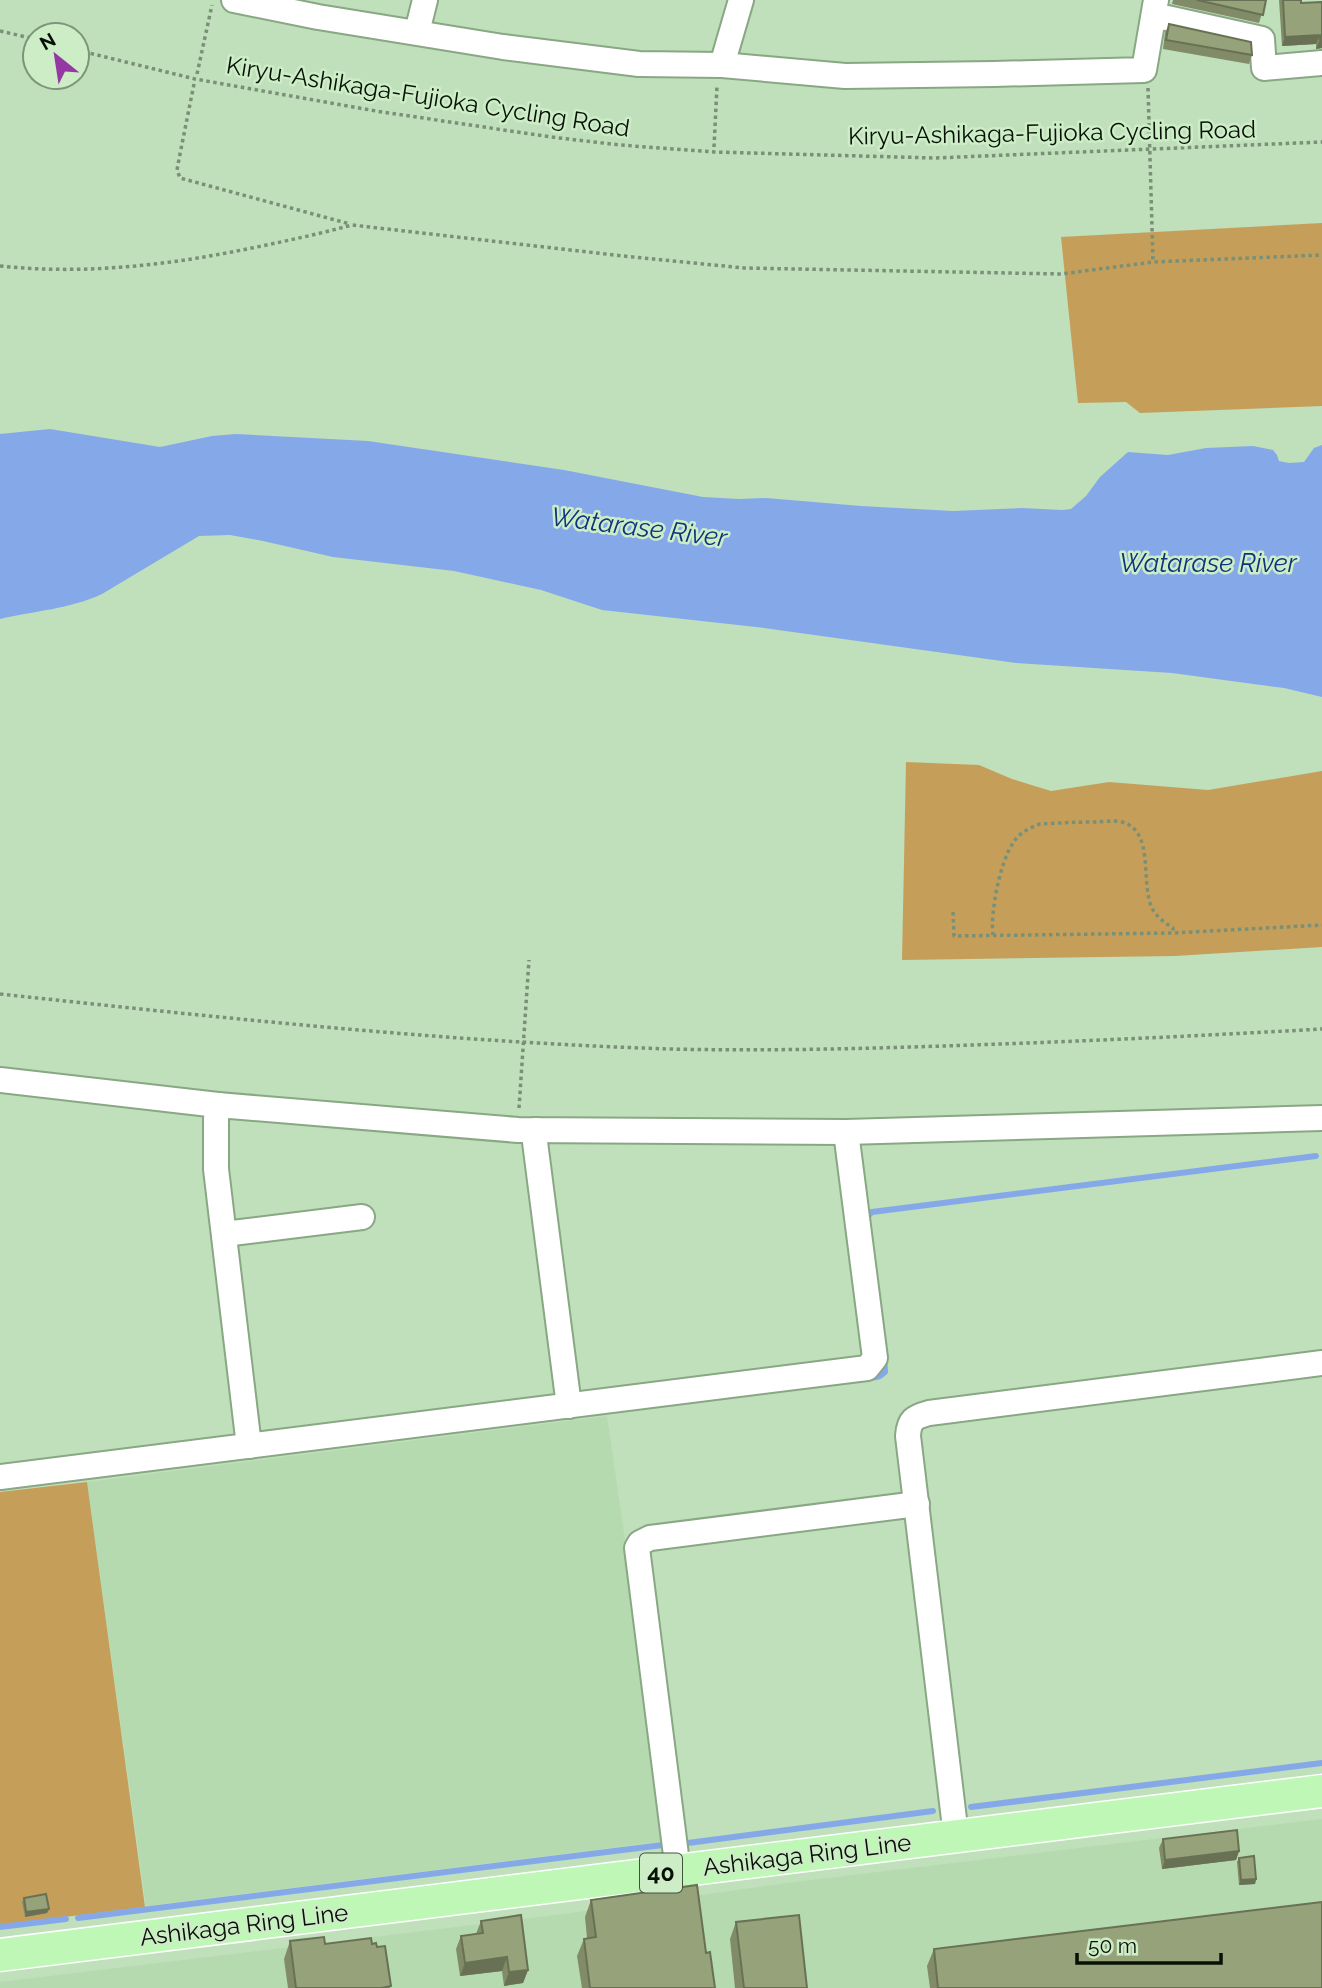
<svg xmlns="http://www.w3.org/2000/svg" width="1322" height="1988" font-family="Raleway,sans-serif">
<rect width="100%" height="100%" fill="#c0dfbb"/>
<g fill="#b5daaf">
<polygon points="607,1416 668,1837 665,1841 146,1906 87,1482"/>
<polygon points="1322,1819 1322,1988 0,1988 0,1982 564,1914 795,1882"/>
</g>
<g fill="#c59f5a">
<polygon points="1322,223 1322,406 1140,413 1126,402 1078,403 1061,237"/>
<polygon points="906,762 979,765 1012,779 1051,791 1109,782 1208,790 1322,771 1322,947 1175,956 902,960"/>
<polygon points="87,1482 145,1907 0,1925 0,1492"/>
</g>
<path fill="#85a9e8" d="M50,429L160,447L212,436L236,434L368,441L564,470L703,497L739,499L766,498L861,506L953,511L1022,508L1062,510L1071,509L1086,496L1100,477L1128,452L1168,455L1206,448L1253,446L1273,450L1277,455L1279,461L1289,463L1304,462L1314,448L1322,445V697L1284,688L1172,673L1016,663L756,627L602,610L541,590L454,571L333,557L263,541L230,535L199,536L102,594C70,609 34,611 0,619V434Z"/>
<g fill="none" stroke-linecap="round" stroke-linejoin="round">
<g stroke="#85a9e8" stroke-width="6">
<polyline points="865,1222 865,1219 872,1212 1316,1156"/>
<polyline points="867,1379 880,1376 885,1372 884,1357"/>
<polyline points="971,1807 1322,1763"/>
<polyline points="688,1843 933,1811"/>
<polyline points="78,1918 663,1845"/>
<polyline points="0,1927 66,1919"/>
</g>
<g stroke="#89a784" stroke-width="28">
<g id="minor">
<polyline points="234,0 318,17 503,47 639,64 722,65 845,76 994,74 1144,70 1156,0"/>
<polyline points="1154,17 1167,18 1262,39 1264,68 1322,63"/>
<polyline points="417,32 425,0"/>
<polyline points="722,65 741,0"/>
<polyline points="0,1080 218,1105 518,1130 846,1132 1322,1118"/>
<polyline points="218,1105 216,1119 216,1169 249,1446"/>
<polyline points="536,1130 535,1142 569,1406"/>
<polyline points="224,1234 362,1217"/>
<polyline points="0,1477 867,1368 875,1358 846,1132"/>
<path d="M956,1836L908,1436C909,1420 914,1417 929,1413L1322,1363"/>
<polyline points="678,1871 637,1548 640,1543 650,1538 917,1504"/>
</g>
</g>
<g stroke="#fff" stroke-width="35">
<polyline id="major" points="0,1955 1322,1791"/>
</g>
<g stroke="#799076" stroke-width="3.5" stroke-dasharray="3.5 3.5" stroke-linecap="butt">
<polyline points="0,31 35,39"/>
<polyline points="77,50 195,79 376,111 551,137 620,145 714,152 935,158 1322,142"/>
<polyline points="197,74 212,5"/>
<polyline points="194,84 179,159 177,170 180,178 350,224"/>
<polyline points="1148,88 1153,262"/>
<polyline points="714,147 717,86"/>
<path d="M0,266C85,275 169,265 252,248C286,241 319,234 352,225L623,256L744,268L1061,274L1153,262L1322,255"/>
<polyline points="953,912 954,936 1173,933 1322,925"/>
<path d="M993,935C990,913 1000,862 1013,843C1019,833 1029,828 1040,824C1058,823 1076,822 1095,822C1103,822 1113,820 1122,822C1156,831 1139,884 1153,910C1158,918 1165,923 1173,928V933"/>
<path d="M0,994C223,1018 446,1042 670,1049C761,1051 852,1049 943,1046C1069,1042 1196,1036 1322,1029"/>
<polyline points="519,1108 529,960"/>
</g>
<use href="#minor" stroke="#fff" stroke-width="24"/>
<use href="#major" stroke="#bef7b6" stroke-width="32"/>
</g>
<g fill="#818b68">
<polygon points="1173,0 1266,0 1259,23 1172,4"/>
<polygon points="1279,0 1301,0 1301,3 1322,2 1322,48 1316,49 1316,44 1282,46"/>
<polygon points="1169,24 1252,55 1249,64 1163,49 1165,33"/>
<polygon points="1163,1839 1239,1851 1236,1860 1162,1869 1159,1848"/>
<polygon points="1239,1858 1256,1879 1255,1884 1239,1885 1237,1862"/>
<polygon points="24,1898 49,1909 47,1913 25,1917 22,1902"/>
<polygon points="591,1900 706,1953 715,1988 582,1988 577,1956 584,1939 587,1938 585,1917"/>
<polygon points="481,1921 528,1970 523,1983 504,1986 502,1971 460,1976 456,1949 461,1936 476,1934"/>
<polygon points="736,1922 807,1988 735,1988 730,1939"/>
<polygon points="290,1941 325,1944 372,1944 377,1947 390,1988 288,1988 284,1959"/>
<polygon points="934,1949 1322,1988 930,1988 927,1966"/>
</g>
<g fill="#697155">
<polygon points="1320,35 1316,44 1282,46 1285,37"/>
<polygon points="1320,39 1322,39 1322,48 1316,49"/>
<polygon points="1239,1851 1236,1860 1162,1869 1165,1860"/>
<polygon points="1256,1879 1255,1884 1239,1885 1241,1880"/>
<polygon points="49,1909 47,1913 25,1917 26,1912"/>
<polygon points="507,1957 502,1971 460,1976 465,1963"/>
<polygon points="528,1970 523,1983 504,1986 509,1972"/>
</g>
<g fill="#96a279" stroke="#697155" stroke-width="2">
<polygon points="1197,0 1266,0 1263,15"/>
<polygon points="1283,0 1301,0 1301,3 1322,2 1322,39 1320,39 1320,35 1285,37"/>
<polygon points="1169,24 1251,42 1252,55 1166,40"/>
<polygon points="1237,1830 1239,1851 1165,1860 1163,1839"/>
<polygon points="1254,1856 1256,1879 1241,1880 1239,1858"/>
<polygon points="697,1885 706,1953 710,1952 715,1988 590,1988 584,1939 596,1937 591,1900"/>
<polygon points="46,1894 49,1909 26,1912 24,1898"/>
<polygon points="1322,1902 1322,1988 938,1988 934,1949"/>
<polygon points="521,1915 528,1970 509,1972 507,1957 465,1963 461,1936 483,1933 481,1921"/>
<polygon points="799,1915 807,1988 744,1988 736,1922"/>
<polygon points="324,1937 325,1944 371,1938 372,1944 376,1943 377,1947 385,1946 391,1986 382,1988 296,1988 290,1941"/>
</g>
<g text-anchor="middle" stroke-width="5" stroke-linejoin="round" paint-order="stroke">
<rect fill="#cdedc7" stroke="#42523f" stroke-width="2" x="640" y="1853.5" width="42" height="39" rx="5"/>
<g font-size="23" font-weight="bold" fill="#061005">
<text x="661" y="1881">40</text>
</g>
<g font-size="24" fill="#061005" stroke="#cdedc7">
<text transform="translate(428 97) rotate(9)" y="8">Kiryu-Ashikaga-Fujioka Cycling Road</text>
<text transform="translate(1052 133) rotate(-1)" y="8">Kiryu-Ashikaga-Fujioka Cycling Road</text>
<text transform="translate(807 1855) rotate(-7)" y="8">Ashikaga Ring Line</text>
<text transform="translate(244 1925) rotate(-7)" y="8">Ashikaga Ring Line</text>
</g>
<g font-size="26" font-style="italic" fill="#0d357d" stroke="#cdedc7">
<text transform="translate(639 527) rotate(7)" y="9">Watarase River</text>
<text x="1208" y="572">Watarase River</text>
</g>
</g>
<g transform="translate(56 56) rotate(330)"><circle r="33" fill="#cdedc7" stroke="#7d9579" stroke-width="2"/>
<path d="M0-5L12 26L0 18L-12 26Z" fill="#9439a4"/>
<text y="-10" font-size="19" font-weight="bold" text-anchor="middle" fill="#061005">N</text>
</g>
<path d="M1077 1953v10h144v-10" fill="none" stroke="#061005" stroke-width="3.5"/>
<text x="1088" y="1953" font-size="21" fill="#061005" stroke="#cdedc7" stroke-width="5" paint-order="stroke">50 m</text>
</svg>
